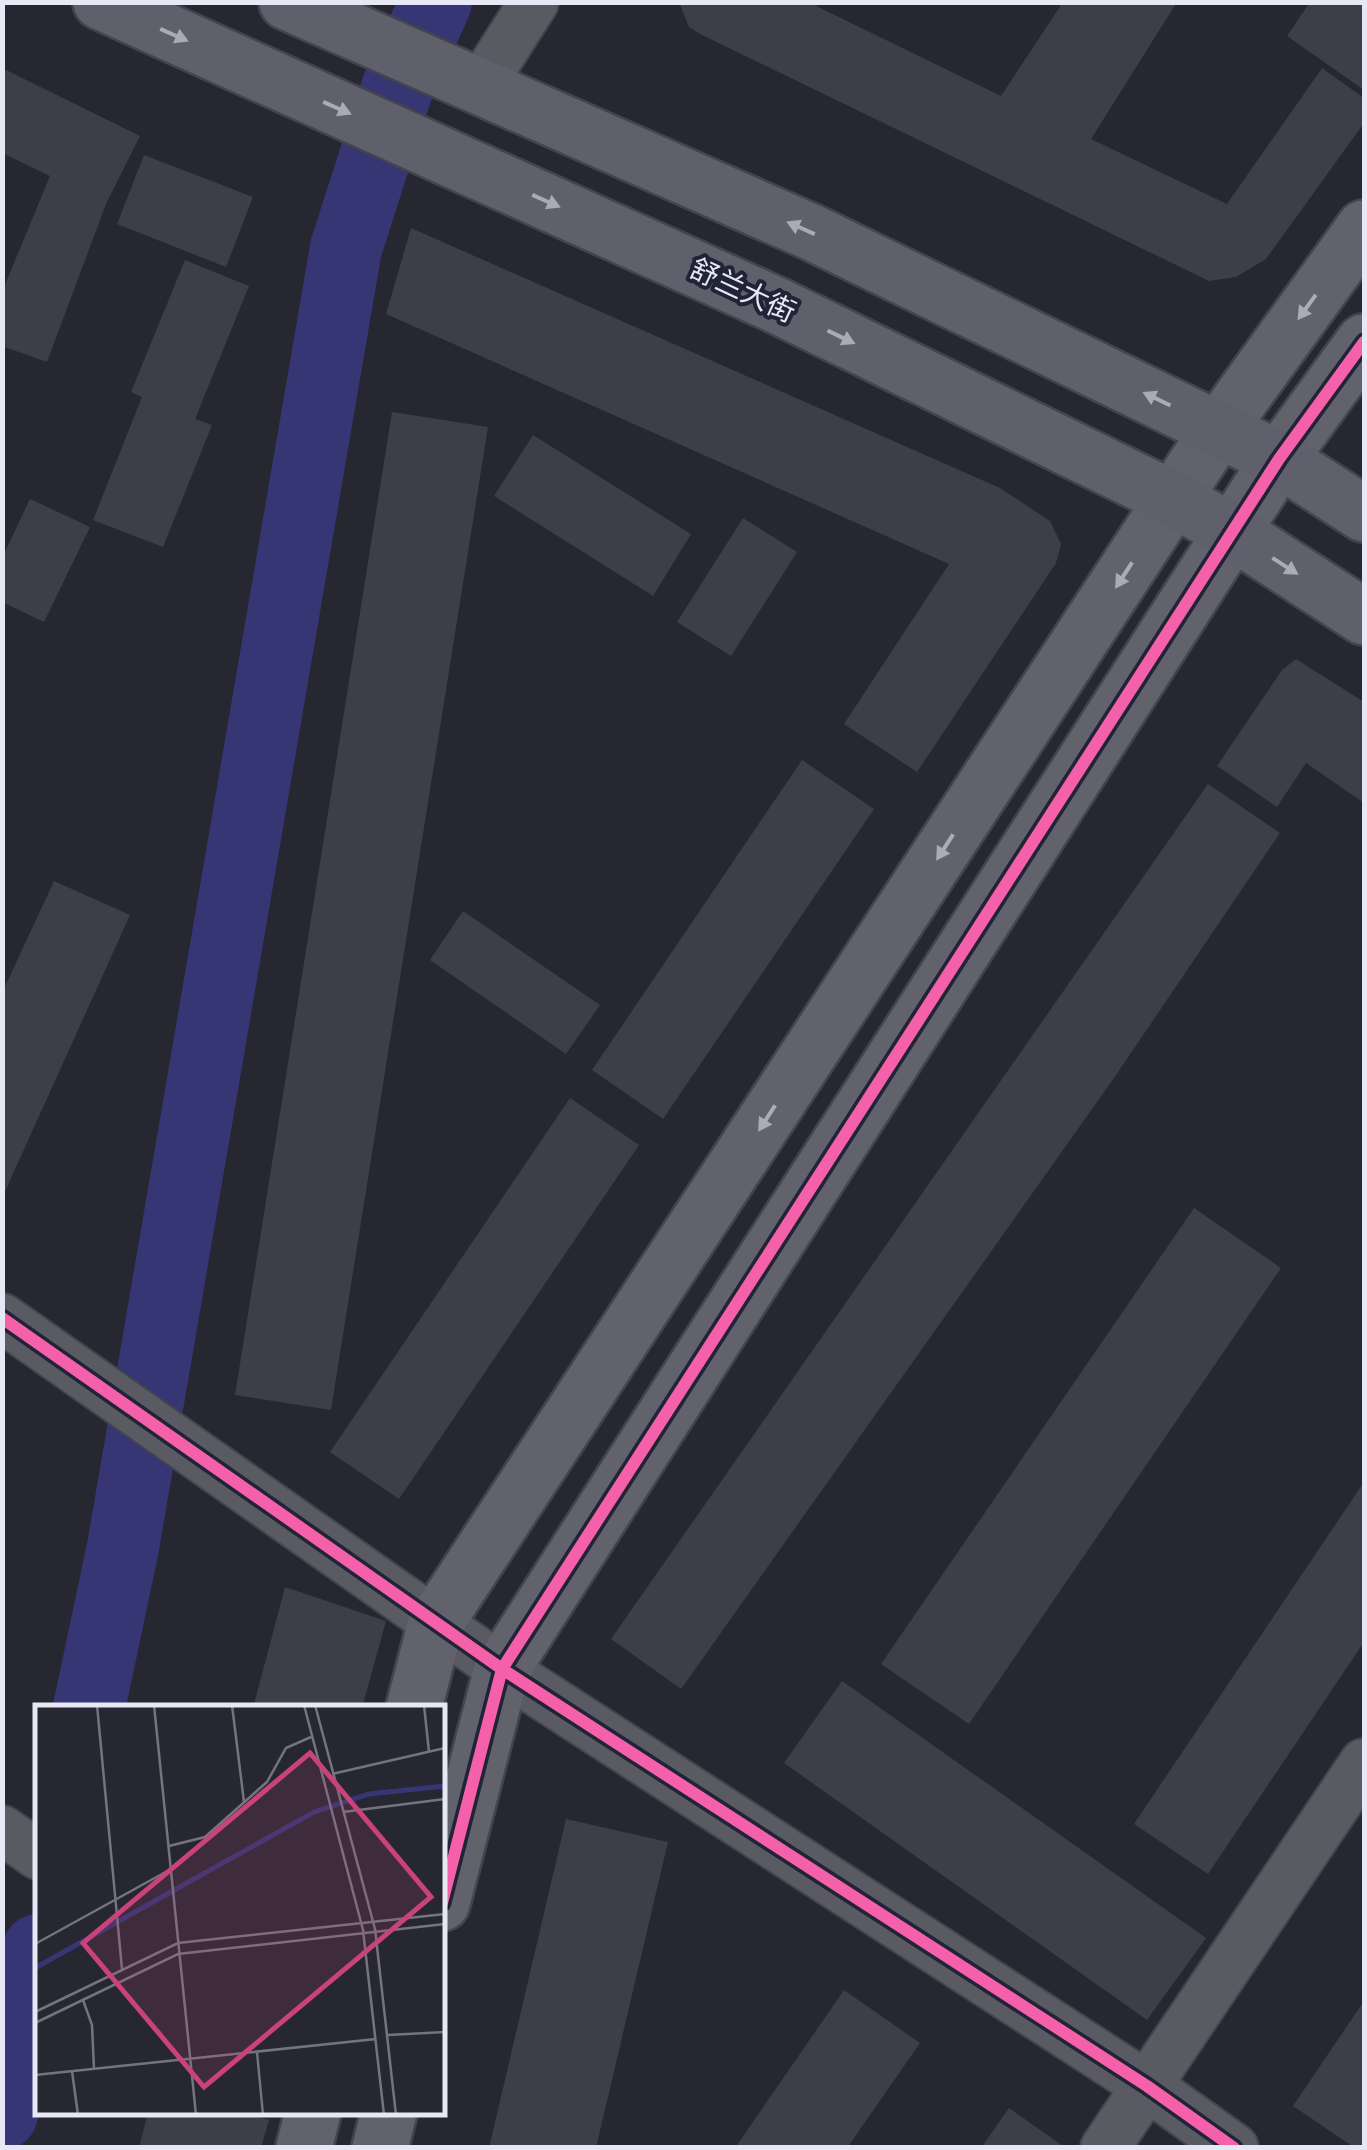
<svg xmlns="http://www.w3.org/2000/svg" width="1367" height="2150" font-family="'Playfair Display','Noto Sans SC',serif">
<rect width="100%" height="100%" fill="#262731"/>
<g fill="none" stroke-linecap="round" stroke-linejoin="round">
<g stroke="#373675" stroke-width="72">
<polyline points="89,1708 123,1547 346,248 398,86 436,2"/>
<polyline points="2,2114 38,1950"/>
</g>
</g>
<g fill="#3d3e47">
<polygon points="679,2 808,2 1001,96 1063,2 1177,2 1091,139 1227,204 1322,68 1364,98 1364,123 1266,259 1236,277 1209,281 702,35 689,27"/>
<polygon points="1310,2 1364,2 1364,90 1287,36"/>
<polygon points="2,68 140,136 106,204 47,362 2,346 2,292 50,176 2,153"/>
<polygon points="144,155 253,197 226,267 117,224"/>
<polygon points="411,228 1000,488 1050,521 1061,544 1056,563 917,772 844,724 949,564 386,314"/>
<polygon points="185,260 249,286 195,419 212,425 163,547 93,520 142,397 131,392"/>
<polygon points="392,412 488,427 331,1410 235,1395"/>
<polygon points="533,435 691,534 653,596 494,496"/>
<polygon points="30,499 90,527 44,622 2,602 2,558"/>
<polygon points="743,518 797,552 731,656 677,622"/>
<polygon points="1296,659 1364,702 1364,803 1306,763 1277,807 1217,766 1282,670"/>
<polygon points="802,760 874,809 663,1119 592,1070"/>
<polygon points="1208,784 1280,833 1114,1078 681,1689 611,1639"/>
<polygon points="54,881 130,915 2,1198 2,993"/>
<polygon points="463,911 600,1005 566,1054 430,960"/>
<polygon points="570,1098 639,1145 399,1499 330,1452"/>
<polygon points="1194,1208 1281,1268 969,1724 881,1664"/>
<polygon points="1364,1482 1364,1642 1208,1874 1134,1824"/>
<polygon points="285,1587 386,1621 362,1708 253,1708"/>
<polygon points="842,1681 1206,1938 1147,2020 784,1763"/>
<polygon points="566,1819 668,1842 596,2148 489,2148"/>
<polygon points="844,1990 920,2043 847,2148 735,2148"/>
<polygon points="1364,2001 1364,2148 1355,2148 1293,2106"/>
<polygon points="1009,2108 1066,2148 981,2148"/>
<polygon points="148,2112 241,2112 269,2120 261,2148 139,2148"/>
</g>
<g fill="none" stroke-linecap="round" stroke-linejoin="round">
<g stroke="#43444d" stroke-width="52">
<g id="street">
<polyline points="480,87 534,2"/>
<polyline points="2,1318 502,1669 1147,2086 1234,2148"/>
<polyline points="2,1830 38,1855"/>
<polyline points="1105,2148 1364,1763"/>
</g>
</g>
<g stroke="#43444d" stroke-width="60">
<g id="secondary">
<polyline points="414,1708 436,1622 1219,429 1364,228"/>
<polyline points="442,1903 502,1669 1279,459 1364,342"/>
<polyline points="304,2148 313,2112"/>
<polyline points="380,2148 389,2112"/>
</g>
</g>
<g stroke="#43444d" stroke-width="60">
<g id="primary">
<polyline points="101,2 776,305 1173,499 1233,532 1364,617"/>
<polyline points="287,2 811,232 1279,459 1364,514"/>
</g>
</g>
<use href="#street" stroke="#595a62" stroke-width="48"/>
<use href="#secondary" stroke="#61626c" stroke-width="55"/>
<use href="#primary" stroke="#5f606c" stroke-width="55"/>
<g stroke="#212336" stroke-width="19">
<g id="cycleway">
<polyline points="2,1318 502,1669 1147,2086 1234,2148"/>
<polyline points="442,1903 502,1669 1279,459 1364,342"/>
</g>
</g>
<use href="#cycleway" stroke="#f560ab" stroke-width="12"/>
</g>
<defs><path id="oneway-solid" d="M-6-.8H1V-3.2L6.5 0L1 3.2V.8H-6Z" transform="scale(2.5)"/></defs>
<g fill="#a9abb7">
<use href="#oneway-solid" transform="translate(174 35) rotate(24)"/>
<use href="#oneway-solid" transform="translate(337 108) rotate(24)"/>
<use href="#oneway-solid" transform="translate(546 201) rotate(24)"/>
<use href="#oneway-solid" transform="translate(801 228) rotate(-156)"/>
<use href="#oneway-solid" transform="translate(841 337) rotate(26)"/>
<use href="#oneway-solid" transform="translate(1157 399) rotate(-154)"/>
<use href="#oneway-solid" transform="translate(1285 566) rotate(33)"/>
</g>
<g fill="#aaacb7">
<use href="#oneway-solid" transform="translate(1307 307) rotate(126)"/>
<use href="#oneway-solid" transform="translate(1124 575) rotate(123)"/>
<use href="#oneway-solid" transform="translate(945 847) rotate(123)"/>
<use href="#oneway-solid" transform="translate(767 1118) rotate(123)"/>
</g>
<g text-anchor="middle" stroke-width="8" stroke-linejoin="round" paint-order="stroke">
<g font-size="28" fill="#e6e8f5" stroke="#212336">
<text transform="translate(743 290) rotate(25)" y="10">舒兰大街</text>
</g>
</g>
<g transform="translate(35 1705)">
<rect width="410" height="410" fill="#262731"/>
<path fill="none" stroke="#373675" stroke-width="5" d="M0,263L279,107L334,89L410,81"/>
<path fill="none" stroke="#73747f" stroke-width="2.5" d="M62,0L87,264M119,0L161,410M197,0L209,97M269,0L328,225L349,410M280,0L340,224L361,410M389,0L394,47M297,69L410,43M308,107L410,94M134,141L170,132L232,77L251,43L276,32M0,239L136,164M48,295L57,320L59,364M0,307L143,238L410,209M0,318L143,249L410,219M353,330L410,327M222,347L228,410M37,366L43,410M0,370L341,334"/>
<path fill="#c9427a" fill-opacity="0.15" stroke="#c9427a" stroke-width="5" d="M275,48L396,192L169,382L48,238Z"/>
<rect width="410" height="410" fill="none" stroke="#e6e8f5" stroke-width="5"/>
</g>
<rect width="1367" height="2150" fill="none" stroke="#e6e8f5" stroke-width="10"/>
</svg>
